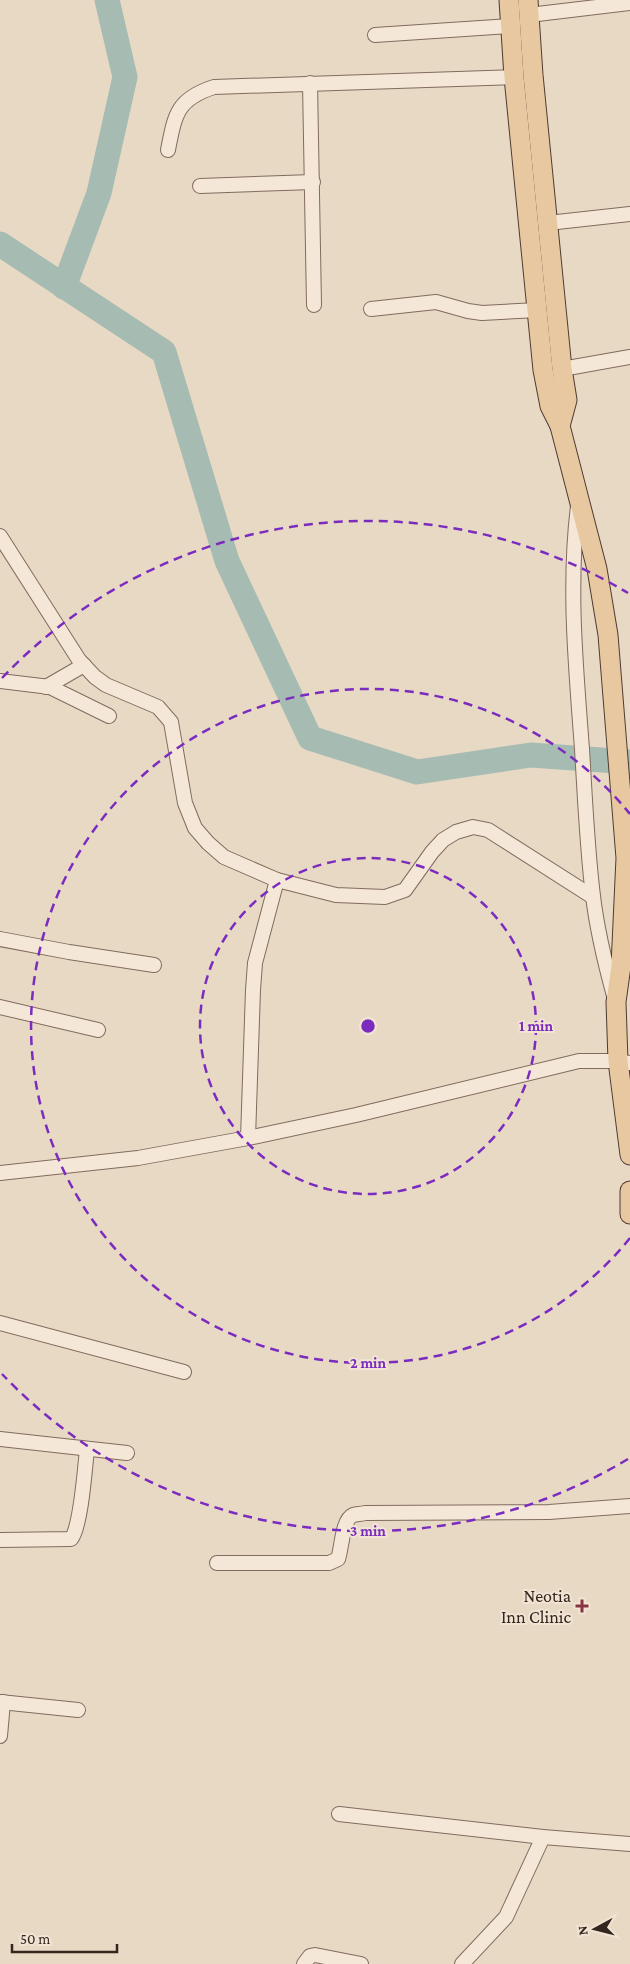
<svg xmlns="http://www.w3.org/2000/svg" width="630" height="1964" font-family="'Crimson Pro',serif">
<rect width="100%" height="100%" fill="#e8d9c5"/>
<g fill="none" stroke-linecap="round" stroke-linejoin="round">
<g stroke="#a6bcb3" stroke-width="25">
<polyline points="0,244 164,352 227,561 310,738 417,772 531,755 630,762"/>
<polyline points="64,287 99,193 125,77 107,0"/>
</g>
<g stroke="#816b5d" stroke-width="16">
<g id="minor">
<polyline points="529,15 630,3"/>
<polyline points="375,35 511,26"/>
<polyline points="310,83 314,305"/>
<path d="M168,150C175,114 177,99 214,87L514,77"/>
<polyline points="200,186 313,182"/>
<polyline points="548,223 630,214"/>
<polyline points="371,309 436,302 468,311 482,313 538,310"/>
<polyline points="562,369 630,357"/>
<path d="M578,506C568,587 576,668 582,749C585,798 587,847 593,896C597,930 605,963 614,996"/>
<polyline points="0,536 79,660 95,677 106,685 158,707 171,722 185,803 195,828 208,843 224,857 277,880 336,895 385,897 405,890 432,852 443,840 456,832 473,827 488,830 593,897"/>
<polyline points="0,681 50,687 109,716"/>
<polyline points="46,687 84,665"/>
<polyline points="0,939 69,952 154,965"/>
<polyline points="0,1007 98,1030"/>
<polyline points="248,1138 253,990 255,963 277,880"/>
<polyline points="0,1173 138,1158 248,1138 356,1115 579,1061 618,1061 630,1063"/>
<polyline points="0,1323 184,1372"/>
<polyline points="0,1439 127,1453"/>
<path d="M0,1540L71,1539C81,1527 85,1467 87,1449"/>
<path d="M217,1563H329L338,1559C342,1548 342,1520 353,1515C357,1514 362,1514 365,1513L549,1512L630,1506"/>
<polyline points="0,1702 78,1710"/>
<polyline points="0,1736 3,1702"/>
<polyline points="339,1814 543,1837 630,1844"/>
<polyline points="304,1964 310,1956 315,1955 361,1964"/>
<polyline points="462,1964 506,1917 543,1837"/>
</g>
</g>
<g stroke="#4f3b31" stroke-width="21">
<g id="major">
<polyline points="509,0 514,77 543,370 550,406 560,426 597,569 608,635 626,858 621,966 616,1002 618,1061 630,1155"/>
<polyline points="528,0 533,75 562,369 567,400 560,426"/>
<polyline points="630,1191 630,1214"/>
</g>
</g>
<use href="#minor" stroke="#f4e7d7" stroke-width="14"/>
<use href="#major" stroke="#e7c8a1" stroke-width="19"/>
</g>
<g fill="none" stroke="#7b2cbf" stroke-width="2.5" stroke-dasharray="9 6">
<circle cx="368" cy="1026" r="168"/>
<path d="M630 1238A337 337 0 1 1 630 814"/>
<path d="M628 1459A505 505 0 0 1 2 1374M2 678A505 505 0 0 1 628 593"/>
</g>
<path fill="#893440" stroke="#f1e4d3" stroke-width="2" d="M579.5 1598.5h5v5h5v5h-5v5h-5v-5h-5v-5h5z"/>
<g text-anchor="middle" stroke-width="4" stroke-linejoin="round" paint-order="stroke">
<g font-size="18" fill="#33261f" stroke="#f1e4d3" text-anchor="end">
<text x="571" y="1602">Neotia<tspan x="571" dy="21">Inn Clinic</tspan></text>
</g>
</g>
<circle cx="368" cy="1026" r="8" fill="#7b2cbf" stroke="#f1e4d3" stroke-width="2.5"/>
<g font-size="15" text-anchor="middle" font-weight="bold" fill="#7b2cbf" stroke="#f1e4d3" stroke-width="4" stroke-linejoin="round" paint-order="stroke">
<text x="536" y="1031">1 min</text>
<text x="368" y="1368">2 min</text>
<text x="368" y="1536">3 min</text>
</g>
<g transform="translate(595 1929) rotate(263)" stroke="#f1e4d3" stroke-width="4" paint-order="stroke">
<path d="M0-4L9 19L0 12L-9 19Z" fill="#33261f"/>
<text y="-8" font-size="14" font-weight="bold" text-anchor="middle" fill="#33261f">N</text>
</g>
<path d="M12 1944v8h105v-8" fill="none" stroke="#33261f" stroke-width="2.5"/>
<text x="20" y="1944" font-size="15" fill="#33261f" stroke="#f1e4d3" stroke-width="4" paint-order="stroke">50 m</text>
</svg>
